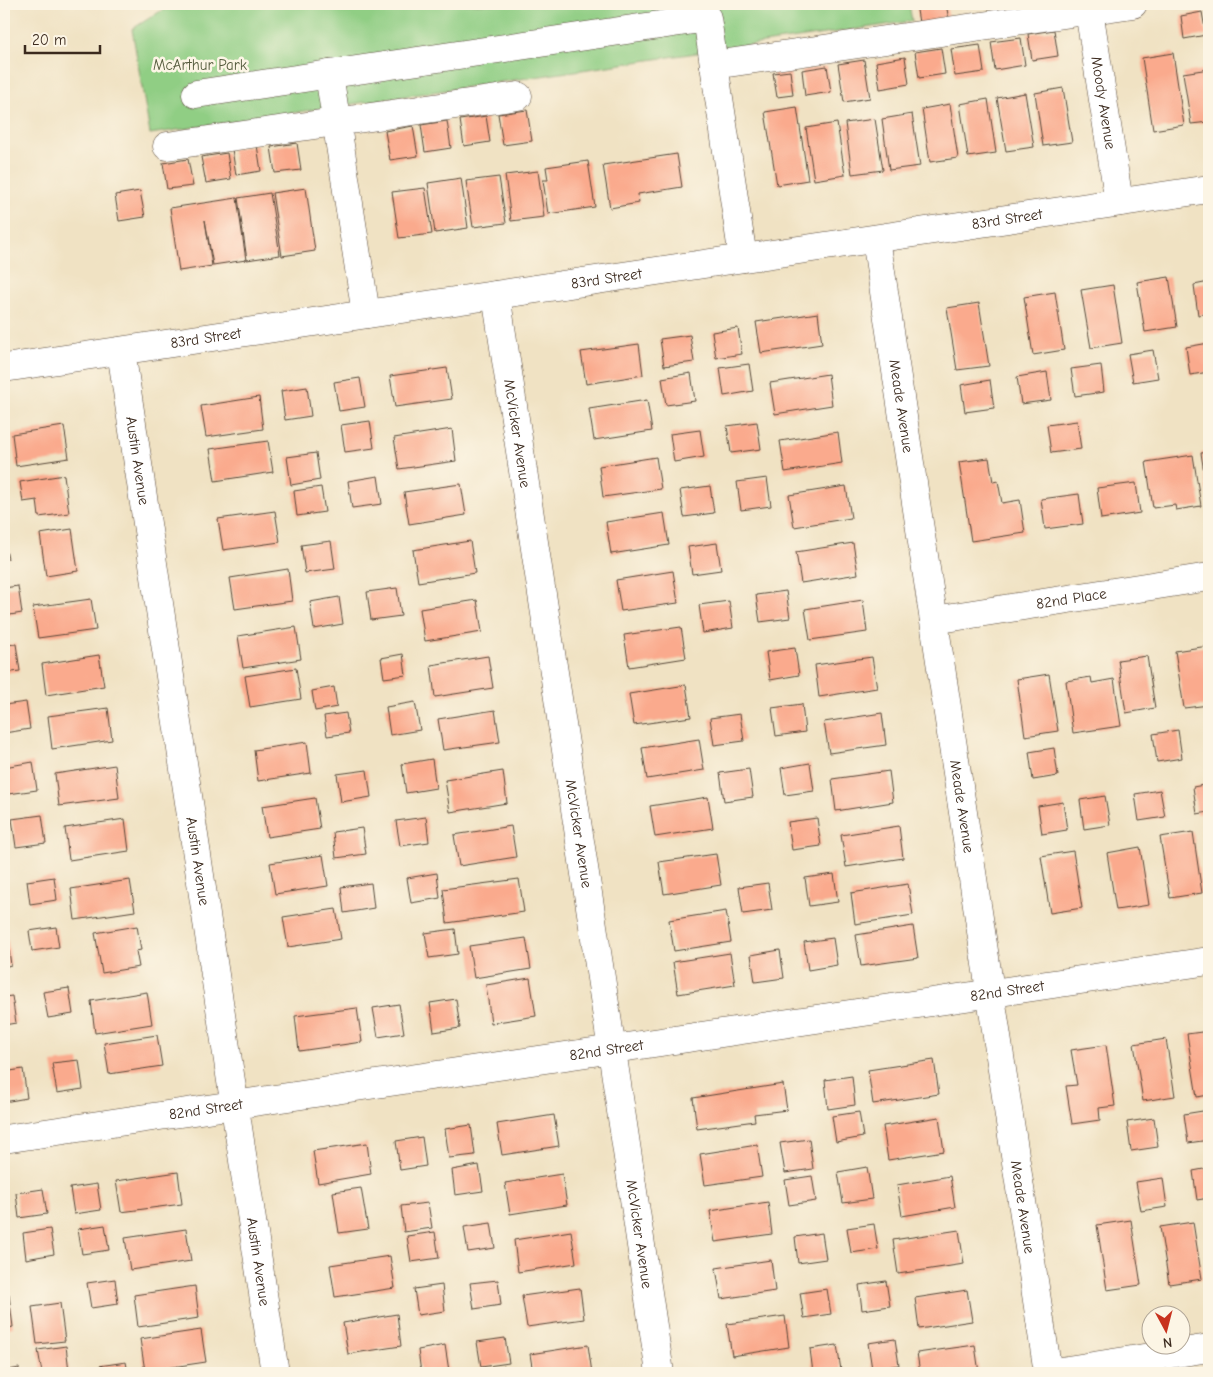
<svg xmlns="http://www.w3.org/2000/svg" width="1213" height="1377" font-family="'Comic Neue',sans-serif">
<rect width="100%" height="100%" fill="#fcf5e5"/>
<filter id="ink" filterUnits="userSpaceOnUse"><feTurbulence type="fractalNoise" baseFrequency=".02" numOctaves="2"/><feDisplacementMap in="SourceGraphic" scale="10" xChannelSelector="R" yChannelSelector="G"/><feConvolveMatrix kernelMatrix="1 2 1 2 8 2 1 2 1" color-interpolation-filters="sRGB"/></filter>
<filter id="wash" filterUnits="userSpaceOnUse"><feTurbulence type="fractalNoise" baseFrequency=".0096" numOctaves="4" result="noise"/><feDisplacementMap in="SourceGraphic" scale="20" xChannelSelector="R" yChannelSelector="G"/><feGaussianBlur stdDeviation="1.12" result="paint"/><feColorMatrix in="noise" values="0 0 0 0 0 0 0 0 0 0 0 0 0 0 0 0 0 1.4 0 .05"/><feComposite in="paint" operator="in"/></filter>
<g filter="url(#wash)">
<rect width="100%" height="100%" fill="#f0e2c3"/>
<polygon fill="#90ce84" stroke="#667c51" points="172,4 909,4 912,21 150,134 132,29"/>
<g id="blocks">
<g fill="#faaa8d">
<polygon points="916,4 946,4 950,25 920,29"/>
<polygon points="966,4 982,4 982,5 972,6"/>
<polygon points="1202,12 1206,35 1184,39 1181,16"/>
<polygon points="1054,30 1058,56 1032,60 1028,34"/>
<polygon points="1021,38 1025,65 995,70 991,42"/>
<polygon points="980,45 984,72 955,76 951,49"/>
<polygon points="941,48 945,74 919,78 915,52"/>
<polygon points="1173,53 1184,125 1153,130 1142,58"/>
<polygon points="905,57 909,84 880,89 876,62"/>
<polygon points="864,60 870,98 844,102 838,64"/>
<polygon points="827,66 831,92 805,96 802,70"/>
<polygon points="1209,69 1209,122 1191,124 1183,73"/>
<polygon points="790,71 793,95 777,97 773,73"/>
<polygon points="1063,88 1072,142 1043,146 1035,93"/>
<polygon points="1025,93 1034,147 1006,151 997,98"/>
<polygon points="988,99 996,153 968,157 960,104"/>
<polygon points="950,104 958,158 930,162 922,109"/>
<polygon points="797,107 808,180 777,185 765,112"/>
<polygon points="527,110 532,141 503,145 498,114"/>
<polygon points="912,114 920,166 889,170 882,119"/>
<polygon points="486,116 490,142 464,146 460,120"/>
<polygon points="875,119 883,170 852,174 845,123"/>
<polygon points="447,121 451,148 425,152 421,125"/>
<polygon points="837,123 845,175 814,180 806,128"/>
<polygon points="413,126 418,156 390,160 385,131"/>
<polygon points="297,143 301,170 275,173 271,147"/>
<polygon points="257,145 261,171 236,175 232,149"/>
<polygon points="227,153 231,179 206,183 201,157"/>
<polygon points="677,154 682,187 638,194 639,203 610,208 603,165"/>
<polygon points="188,159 193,186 167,189 163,163"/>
<polygon points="588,161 595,207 548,214 543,180 548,180 546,167"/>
<polygon points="538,171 544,217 511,221 505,175"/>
<polygon points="499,177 506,223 473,227 466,181"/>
<polygon points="461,178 468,228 435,233 428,183"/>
<polygon points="306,188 315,251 282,256 272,193"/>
<polygon points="425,188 432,234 399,238 392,192"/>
<polygon points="140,191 145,217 119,221 115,195"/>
<polygon points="270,193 280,255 247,260 238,198"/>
<polygon points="237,198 246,260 213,265 205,220 212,266 179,271 170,208"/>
<polygon points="1169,277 1177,327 1145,332 1137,282"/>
<polygon points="1209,282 1209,313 1198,315 1194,285"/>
<polygon points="1113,285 1122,343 1091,348 1081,290"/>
<polygon points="1055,292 1064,350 1033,355 1024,297"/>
<polygon points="979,303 989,366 957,370 947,308"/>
<polygon points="818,313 822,344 761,353 756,322"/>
<polygon points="738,328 742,354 716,358 712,332"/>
<polygon points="690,335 694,362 664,366 660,339"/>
<polygon points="1209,343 1209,372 1190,375 1186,347"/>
<polygon points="639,344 643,375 586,384 581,352"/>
<polygon points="1153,350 1158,378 1133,382 1128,354"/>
<polygon points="749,364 753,391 724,396 720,368"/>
<polygon points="1101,365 1104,392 1075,396 1071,369"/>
<polygon points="447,368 452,399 395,407 390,376"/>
<polygon points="1047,372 1051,400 1021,404 1017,377"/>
<polygon points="691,373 695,401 666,405 662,378"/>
<polygon points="828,374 832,405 775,414 770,383"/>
<polygon points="360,378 365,407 339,411 334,382"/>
<polygon points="990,380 994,408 965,412 961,385"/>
<polygon points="307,387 311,416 285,420 281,391"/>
<polygon points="259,397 263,429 206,437 201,406"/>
<polygon points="647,400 652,431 594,440 589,409"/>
<polygon points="370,421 374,448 345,452 341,425"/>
<polygon points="1077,421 1081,449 1051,453 1047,425"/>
<polygon points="757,422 761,449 731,453 727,426"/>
<polygon points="64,426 69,458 16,466 12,434"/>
<polygon points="452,429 456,461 399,469 394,438"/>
<polygon points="700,430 704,457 674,462 670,434"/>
<polygon points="838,432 842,463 785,472 780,441"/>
<polygon points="268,441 273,472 215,481 210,449"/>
<polygon points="1209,452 1209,499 1208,499 1201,453"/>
<polygon points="316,453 320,480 291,485 287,457"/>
<polygon points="1193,455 1201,506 1176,510 1175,505 1153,508 1146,462"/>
<polygon points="656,457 661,489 603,497 599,466"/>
<polygon points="989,458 993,482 998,481 1002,503 1020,500 1025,533 971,541 959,462"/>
<polygon points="64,475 69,513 39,517 37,500 23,502 20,482"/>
<polygon points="378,476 382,504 352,508 348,481"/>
<polygon points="767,478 771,506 741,510 737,482"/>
<polygon points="1136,483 1140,513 1101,519 1097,488"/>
<polygon points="461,484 466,515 409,524 404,492"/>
<polygon points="710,486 714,513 684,517 680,490"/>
<polygon points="846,486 851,518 794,527 789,495"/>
<polygon points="321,487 325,512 297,516 294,491"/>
<polygon points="1079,494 1083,524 1045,529 1041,499"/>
<polygon points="275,511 280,542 223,550 218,519"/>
<polygon points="664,513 669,545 611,554 606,522"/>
<polygon points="72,529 78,571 46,576 40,534"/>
<polygon points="4,540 8,559 4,560"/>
<polygon points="331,541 335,569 305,573 301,545"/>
<polygon points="470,541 475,573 418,582 413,550"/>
<polygon points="717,543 721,570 692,574 688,547"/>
<polygon points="853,543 858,574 801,583 796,552"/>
<polygon points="288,569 292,601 235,609 230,578"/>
<polygon points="673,571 678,603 621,611 616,580"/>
<polygon points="18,586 22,613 4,616 4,588"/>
<polygon points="397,588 401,616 371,620 367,592"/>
<polygon points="786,591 790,618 760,622 756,595"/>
<polygon points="339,597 343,624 314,629 310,602"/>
<polygon points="91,599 96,630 38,638 33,607"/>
<polygon points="477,600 482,632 425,641 420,609"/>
<polygon points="863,600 867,632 810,640 805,609"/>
<polygon points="729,601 733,628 703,633 699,605"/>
<polygon points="296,627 301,659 243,668 238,636"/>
<polygon points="681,627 686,658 629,667 624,635"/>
<polygon points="16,644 20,671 4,673 4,645"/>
<polygon points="1208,646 1209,705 1184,708 1175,651"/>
<polygon points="795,648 799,675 770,680 766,652"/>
<polygon points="403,654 406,675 384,678 381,658"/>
<polygon points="99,655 104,686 46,695 42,664"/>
<polygon points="488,656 493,688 435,697 431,665"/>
<polygon points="1147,656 1155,708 1126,713 1118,660"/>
<polygon points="872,657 877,688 819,697 815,665"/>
<polygon points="296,668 301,699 250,707 245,676"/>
<polygon points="1049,674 1058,731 1025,736 1017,679"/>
<polygon points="1091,677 1092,683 1114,679 1121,726 1073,733 1066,681"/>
<polygon points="686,685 691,717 634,725 629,694"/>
<polygon points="334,687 337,707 315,711 312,691"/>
<polygon points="26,702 30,729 4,733 4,705"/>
<polygon points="415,702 420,730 390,735 386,707"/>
<polygon points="802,704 805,732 776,736 772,708"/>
<polygon points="108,708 112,740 52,749 48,716"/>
<polygon points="495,710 500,742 443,750 438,719"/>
<polygon points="346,713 349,733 327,736 324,716"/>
<polygon points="882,713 886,745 829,753 824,722"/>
<polygon points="740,714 744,741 714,745 710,718"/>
<polygon points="1178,730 1182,758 1157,762 1153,734"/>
<polygon points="699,739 704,770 647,779 642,748"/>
<polygon points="307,742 311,773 258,781 254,750"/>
<polygon points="1054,748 1058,776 1033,780 1029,752"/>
<polygon points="432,759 436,788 406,793 402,764"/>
<polygon points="33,762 37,790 8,794 4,767"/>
<polygon points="810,763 814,791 785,795 781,768"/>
<polygon points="115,765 119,798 59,806 55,774"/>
<polygon points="749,769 753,797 724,801 720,773"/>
<polygon points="367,770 371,797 341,802 337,774"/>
<polygon points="503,771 507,803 450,812 445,780"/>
<polygon points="889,771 893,802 836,811 832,779"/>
<polygon points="1209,784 1209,812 1197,814 1193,787"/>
<polygon points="1160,790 1165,817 1139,821 1135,794"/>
<polygon points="1105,796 1110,825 1084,829 1080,800"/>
<polygon points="708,797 713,828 655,837 650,806"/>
<polygon points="315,798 320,829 267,837 262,806"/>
<polygon points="1063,802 1067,830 1042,834 1038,806"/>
<polygon points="42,815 46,843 16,847 12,819"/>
<polygon points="426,817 429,842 400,846 396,821"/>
<polygon points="817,818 821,846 792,850 788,822"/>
<polygon points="125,819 129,851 69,860 65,828"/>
<polygon points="511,826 516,857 459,866 454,835"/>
<polygon points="899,826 903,858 846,867 841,835"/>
<polygon points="362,828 366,854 336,858 333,832"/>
<polygon points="1193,832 1202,893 1170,898 1160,837"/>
<polygon points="1140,847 1149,905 1116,910 1107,853"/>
<polygon points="1073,851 1082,908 1050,913 1041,856"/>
<polygon points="716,854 721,885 664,894 659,862"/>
<polygon points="323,855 328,886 275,894 270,863"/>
<polygon points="437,873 440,898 411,903 407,878"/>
<polygon points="834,874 838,902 809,906 805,878"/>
<polygon points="54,877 57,900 30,904 27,881"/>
<polygon points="519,879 524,912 447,923 443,889"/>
<polygon points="130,880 135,911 75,920 71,889"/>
<polygon points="371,883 374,908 344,913 341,887"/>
<polygon points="768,883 772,910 743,914 739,887"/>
<polygon points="908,884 913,915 855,924 851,893"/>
<polygon points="336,909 341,939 288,947 283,917"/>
<polygon points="726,911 731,942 674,951 669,920"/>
<polygon points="137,926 141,950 136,951 139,967 102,973 95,933"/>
<polygon points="913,926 918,958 861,966 856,935"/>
<polygon points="56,927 59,947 32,951 29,931"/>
<polygon points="455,929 458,954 429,958 425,933"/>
<polygon points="7,936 11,965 4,967 4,937"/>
<polygon points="526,938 531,969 474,978 469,946"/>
<polygon points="833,938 837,965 808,970 804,942"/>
<polygon points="780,950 784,978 755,982 751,955"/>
<polygon points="730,953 735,985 678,994 673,962"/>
<polygon points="530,978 536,1016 491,1023 486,985"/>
<polygon points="69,988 73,1014 48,1018 43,992"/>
<polygon points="147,992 152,1024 95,1033 91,1001"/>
<polygon points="12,996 16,1023 4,1025 4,997"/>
<polygon points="456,999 460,1028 434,1032 430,1003"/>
<polygon points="399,1004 404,1033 378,1037 373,1008"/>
<polygon points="357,1008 362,1042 299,1051 295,1016"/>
<polygon points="1209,1031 1209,1095 1197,1097 1187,1034"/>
<polygon points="157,1035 162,1066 109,1074 104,1043"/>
<polygon points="1166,1039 1175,1096 1143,1101 1134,1044"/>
<polygon points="1106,1045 1115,1106 1099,1108 1100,1120 1072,1124 1066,1086 1077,1085 1071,1050"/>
<polygon points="79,1060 83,1089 57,1093 52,1063"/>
<polygon points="934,1060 939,1094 873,1104 868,1070"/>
<polygon points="23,1069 27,1098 4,1102 4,1072"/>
<polygon points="852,1076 855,1105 828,1109 825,1080"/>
<polygon points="783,1084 787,1110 754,1114 755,1121 697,1129 693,1098"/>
<polygon points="1209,1110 1209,1140 1188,1143 1184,1114"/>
<polygon points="859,1112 863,1137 836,1142 832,1116"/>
<polygon points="554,1115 559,1146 502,1155 497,1124"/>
<polygon points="939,1117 944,1151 888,1160 883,1126"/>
<polygon points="1154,1118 1158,1147 1131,1151 1127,1122"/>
<polygon points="471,1125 475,1155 449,1158 445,1129"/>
<polygon points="422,1137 426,1166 400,1170 396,1141"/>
<polygon points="809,1139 813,1169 785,1173 780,1143"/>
<polygon points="367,1143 371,1174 318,1183 313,1151"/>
<polygon points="757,1145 762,1177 705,1185 700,1154"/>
<polygon points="479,1165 483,1191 455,1195 452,1170"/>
<polygon points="867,1167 872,1199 843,1203 838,1172"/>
<polygon points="1209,1168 1209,1198 1197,1200 1193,1171"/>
<polygon points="178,1172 182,1204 121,1212 116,1181"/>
<polygon points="562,1174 567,1205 510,1214 505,1183"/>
<polygon points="812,1176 816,1201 789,1205 785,1180"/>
<polygon points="950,1176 955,1207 902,1216 897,1185"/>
<polygon points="1163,1178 1167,1207 1141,1211 1136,1182"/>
<polygon points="97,1184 101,1210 74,1214 70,1188"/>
<polygon points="361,1188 368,1229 339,1233 333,1192"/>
<polygon points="43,1189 47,1214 19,1218 16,1193"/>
<polygon points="768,1202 772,1234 715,1242 710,1211"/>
<polygon points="428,1203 432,1228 404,1232 401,1206"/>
<polygon points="1131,1220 1141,1285 1107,1290 1097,1225"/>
<polygon points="1193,1222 1202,1279 1169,1284 1160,1227"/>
<polygon points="491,1223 495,1248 468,1252 464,1227"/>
<polygon points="874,1224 878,1249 851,1253 847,1228"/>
<polygon points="105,1225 109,1250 82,1254 78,1229"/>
<polygon points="50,1229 54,1254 26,1259 23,1233"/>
<polygon points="186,1229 191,1261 130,1270 125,1238"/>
<polygon points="959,1230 964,1264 898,1274 893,1240"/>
<polygon points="571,1231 576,1263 518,1272 514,1240"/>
<polygon points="435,1232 439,1258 411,1262 407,1236"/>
<polygon points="822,1233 826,1259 798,1263 795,1237"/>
<polygon points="390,1256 395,1288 335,1297 330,1265"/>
<polygon points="771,1260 775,1291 721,1299 716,1268"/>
<polygon points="115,1279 118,1304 91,1308 87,1283"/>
<polygon points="498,1280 501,1305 474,1309 470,1283"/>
<polygon points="886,1281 890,1306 862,1310 859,1285"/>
<polygon points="442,1285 445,1311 418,1315 414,1289"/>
<polygon points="195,1286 199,1318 138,1327 134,1295"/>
<polygon points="580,1288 584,1319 527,1327 522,1296"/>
<polygon points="827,1289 831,1314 804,1318 800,1293"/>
<polygon points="967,1290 972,1321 919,1329 915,1298"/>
<polygon points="9,1295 13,1327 4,1329 4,1296"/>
<polygon points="60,1303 65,1341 37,1344 32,1307"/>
<polygon points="397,1314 401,1346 348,1354 343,1323"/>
<polygon points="785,1316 789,1347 732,1356 727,1324"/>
<polygon points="201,1330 206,1362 145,1371 140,1339"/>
<polygon points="505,1338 509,1363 481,1367 477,1342"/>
<polygon points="895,1339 899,1365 872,1369 868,1343"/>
<polygon points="445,1345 449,1371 421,1373 418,1350"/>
<polygon points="588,1345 592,1373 533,1373 530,1354"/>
<polygon points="837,1345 841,1370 813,1373 810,1349"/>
<polygon points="975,1345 979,1373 920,1373 917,1353"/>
<polygon points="66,1346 69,1371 42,1373 38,1350"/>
<polygon points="126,1362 128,1373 100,1373 99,1366"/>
<polygon points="19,1368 19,1373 4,1373 4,1371"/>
</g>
</g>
</g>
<g filter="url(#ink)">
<use href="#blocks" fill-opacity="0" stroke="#564637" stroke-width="1"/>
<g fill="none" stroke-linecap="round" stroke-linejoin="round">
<g stroke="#564637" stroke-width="29">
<g id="minor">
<path id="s1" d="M1088,4L1119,202"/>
<polyline points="714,65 1133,4"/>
<polyline points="329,74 366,314"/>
<polyline points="196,94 707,18 743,258"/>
<polyline points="167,146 518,96"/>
<path id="s2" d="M876,239L1048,1373"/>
<path id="s3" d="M496,295L607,1017L660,1373"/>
<path id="s4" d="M121,351L275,1373"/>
<path id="s5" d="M4,368L1209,189"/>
<path id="s6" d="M934,620L1209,577"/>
<path id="s7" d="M4,1139L1209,961"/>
<polyline points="1048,1373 1209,1348"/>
</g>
</g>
<use href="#minor" stroke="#fff" stroke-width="28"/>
</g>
</g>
<g text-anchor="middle" stroke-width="5" stroke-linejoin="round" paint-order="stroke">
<g font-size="15" fill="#545b3d" stroke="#fcf5e5">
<text x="200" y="70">McArthur Park</text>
</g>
<g font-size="15" fill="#3b2a1e" stroke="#fcf5e5">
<text dy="5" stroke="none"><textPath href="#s1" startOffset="100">Moody Avenue</textPath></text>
<text dy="5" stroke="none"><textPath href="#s5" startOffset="1014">83rd Street</textPath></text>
<text dy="5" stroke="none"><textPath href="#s5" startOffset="609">83rd Street</textPath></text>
<text dy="5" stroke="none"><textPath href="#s5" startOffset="204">83rd Street</textPath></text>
<text dy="5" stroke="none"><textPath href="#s2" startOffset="169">Meade Avenue</textPath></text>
<text dy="5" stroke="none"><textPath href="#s3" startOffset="140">McVicker Avenue</textPath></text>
<text dy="5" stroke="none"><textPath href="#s4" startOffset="111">Austin Avenue</textPath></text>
<text dy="5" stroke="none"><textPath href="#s6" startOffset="139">82nd Place</textPath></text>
<text dy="5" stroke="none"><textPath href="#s2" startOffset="574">Meade Avenue</textPath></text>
<text dy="5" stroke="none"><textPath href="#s3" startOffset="545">McVicker Avenue</textPath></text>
<text dy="5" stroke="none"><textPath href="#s4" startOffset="516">Austin Avenue</textPath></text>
<text dy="5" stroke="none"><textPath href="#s7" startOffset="1014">82nd Street</textPath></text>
<text dy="5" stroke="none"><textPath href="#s7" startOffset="609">82nd Street</textPath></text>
<text dy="5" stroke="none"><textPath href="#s7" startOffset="204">82nd Street</textPath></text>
<text dy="5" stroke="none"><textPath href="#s2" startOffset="979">Meade Avenue</textPath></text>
<text dy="5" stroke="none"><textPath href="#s3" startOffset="950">McVicker Avenue</textPath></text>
<text dy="5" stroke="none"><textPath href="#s4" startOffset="921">Austin Avenue</textPath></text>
</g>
</g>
<rect width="1213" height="1377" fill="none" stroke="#fcf5e5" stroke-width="20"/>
<g transform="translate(1166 1330) rotate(173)"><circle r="24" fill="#fcf5e5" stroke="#afa495"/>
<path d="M0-4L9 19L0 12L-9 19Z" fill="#c8321e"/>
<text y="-8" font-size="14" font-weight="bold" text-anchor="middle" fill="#3b2a1e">N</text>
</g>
<path d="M25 45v8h75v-8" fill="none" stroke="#3b2a1e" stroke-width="2.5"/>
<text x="32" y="45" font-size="15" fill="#3b2a1e" stroke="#fcf5e5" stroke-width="4" paint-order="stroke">20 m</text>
</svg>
